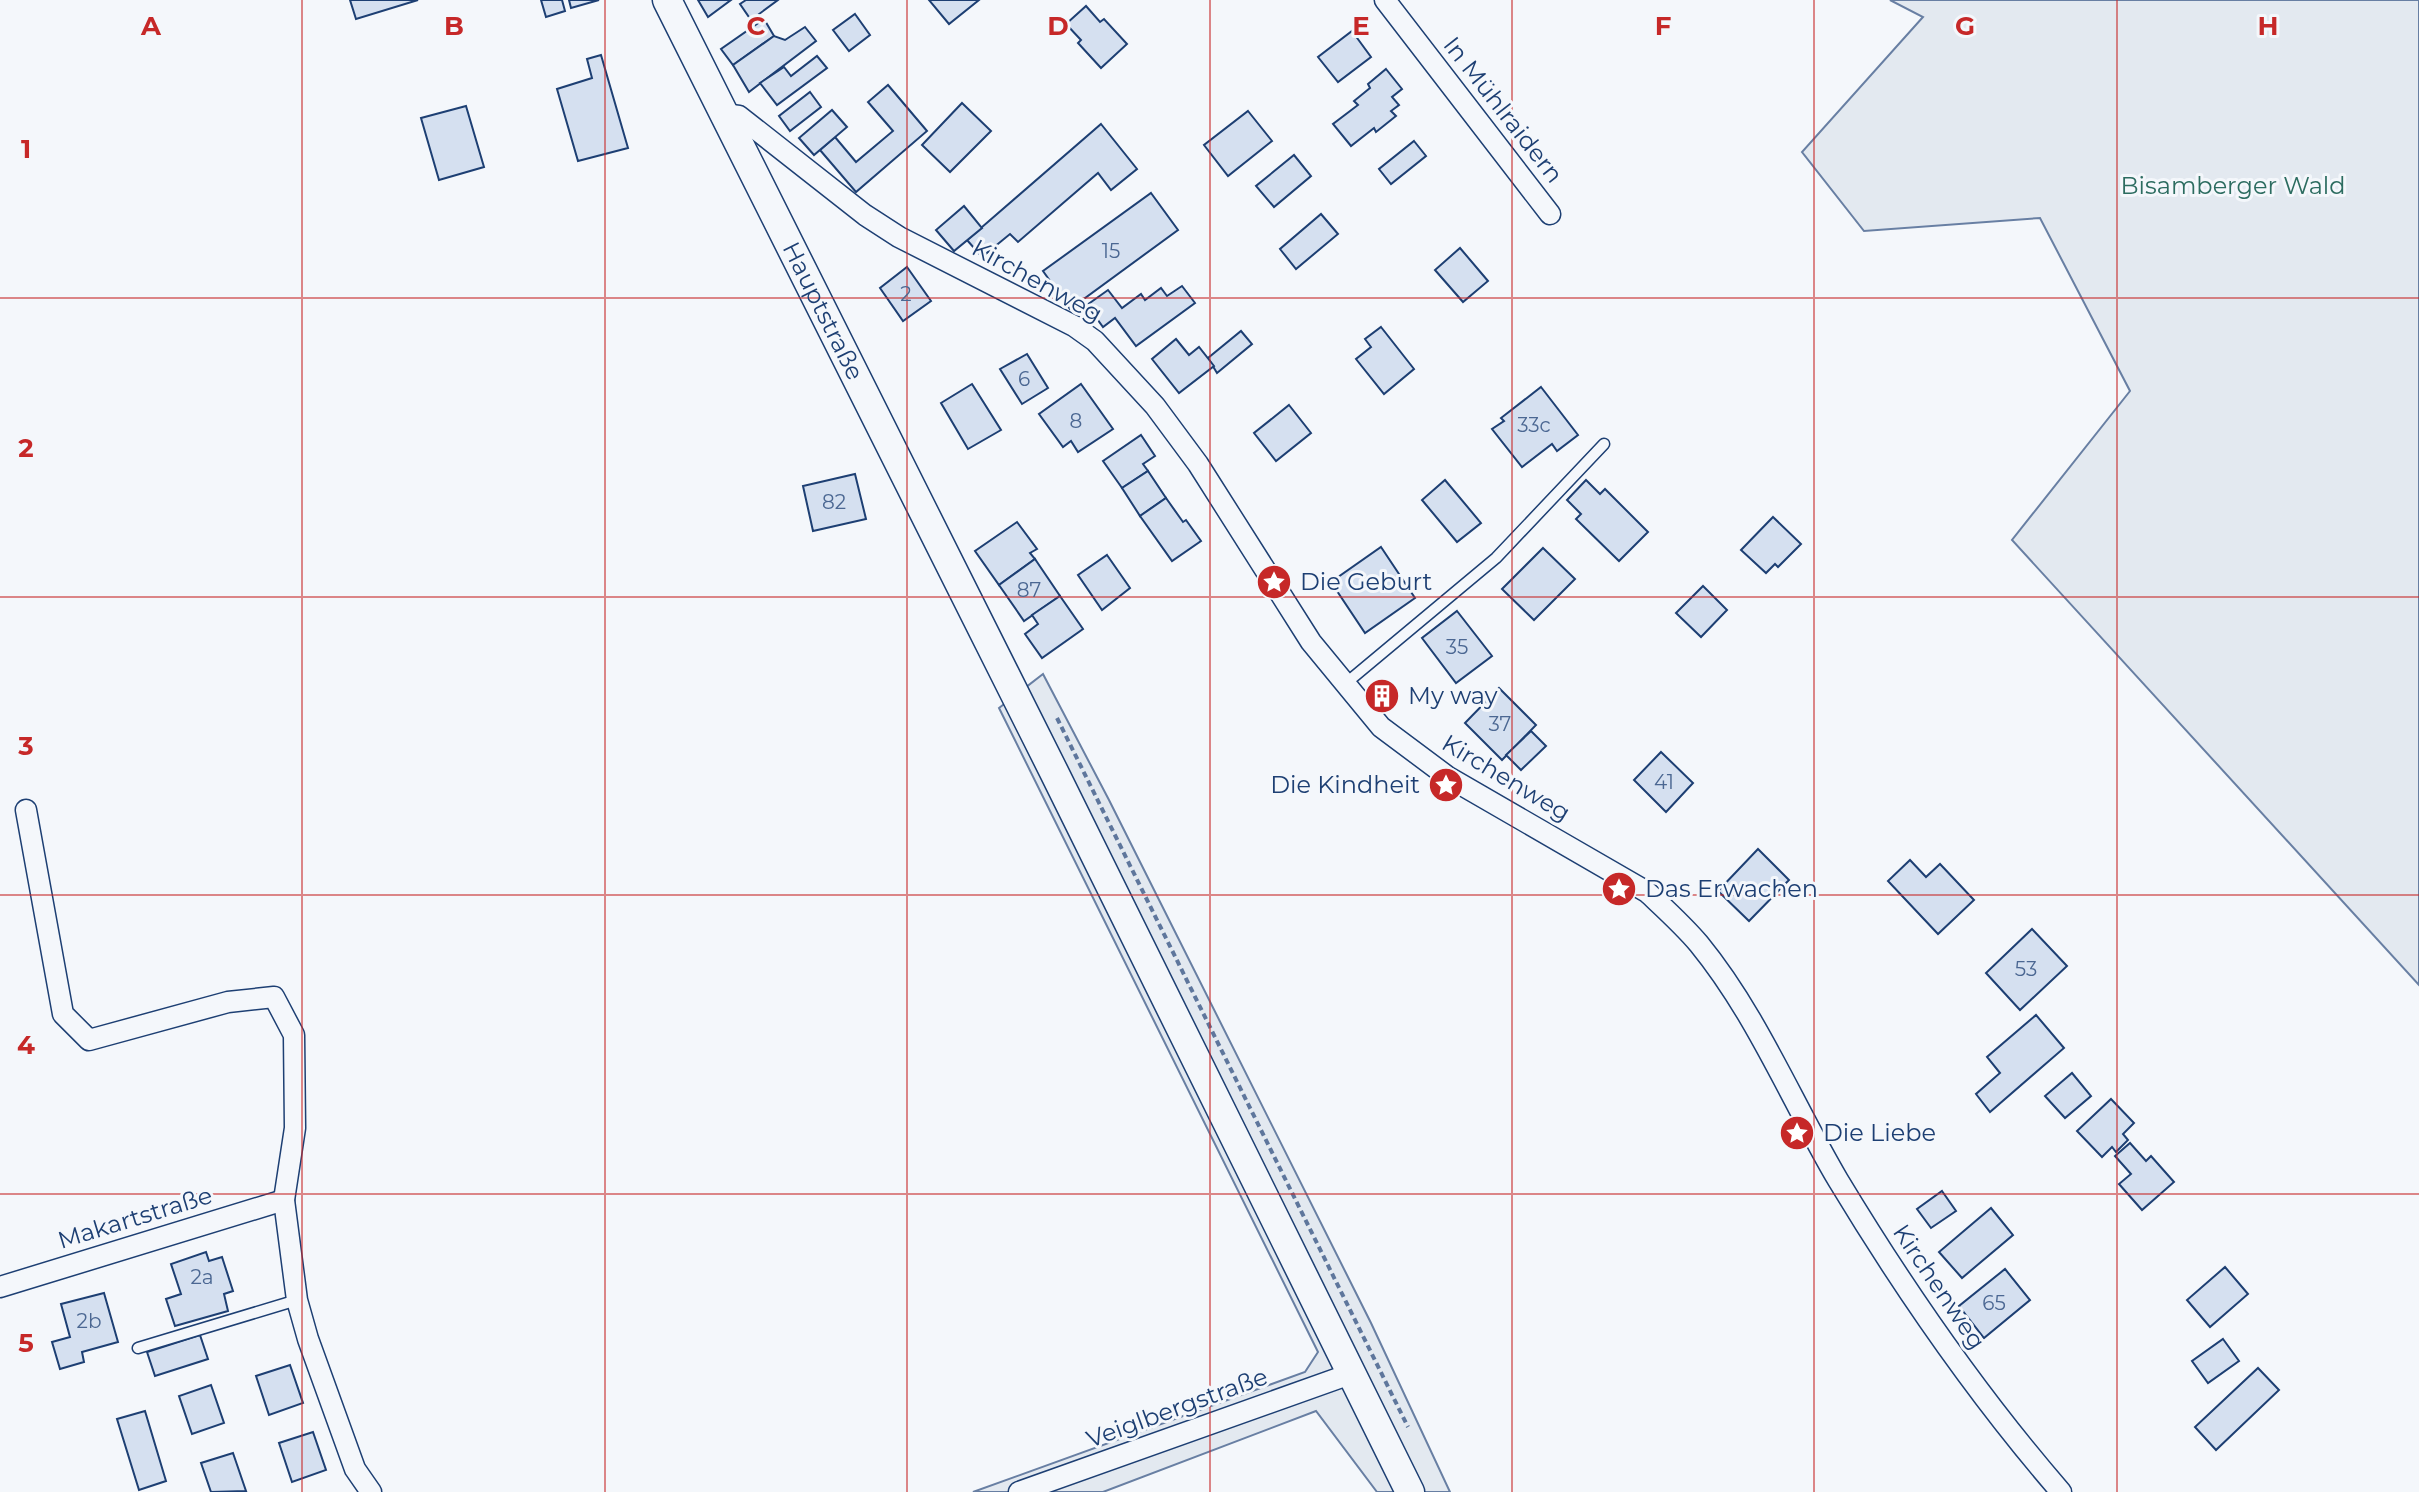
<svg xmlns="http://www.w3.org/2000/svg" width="2419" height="1492" font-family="Montserrat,sans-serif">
<rect width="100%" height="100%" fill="#f4f7fb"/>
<g fill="#e3e9f0" stroke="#687fa3" stroke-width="2">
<polygon points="1890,0 2419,0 2419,985 2012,540 2130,391 2040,218 1864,231 1802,152 1923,17"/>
<polygon points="1043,674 1109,800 1371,1323 1450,1492 1377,1492 1316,1411 1103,1492 973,1492 1305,1372 1318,1352 999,708"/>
</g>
<g fill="#d5e0f0" stroke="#1d3f73" stroke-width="2">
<polygon points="350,0 418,0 356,19"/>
<polygon points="541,0 562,0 565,11 546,17"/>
<polygon points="569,0 599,0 571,8"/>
<polygon points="698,0 731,0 708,17"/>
<polygon points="746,0 778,0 751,20 740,4"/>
<polygon points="929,0 979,0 949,24"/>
<polygon points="1086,6 1100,22 1104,19 1127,44 1101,68 1078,43 1081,40 1066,24"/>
<polygon points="855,14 870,35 849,51 833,30"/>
<polygon points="764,19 774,36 733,65 721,49"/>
<polygon points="805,27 816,41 749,92 733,65 774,36 785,40"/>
<polygon points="1352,31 1371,57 1338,82 1318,57"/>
<polygon points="601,55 628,148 578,161 557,89 592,78 587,59"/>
<polygon points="817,56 827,68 777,105 760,83 784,67 791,76"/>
<polygon points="1386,69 1402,89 1392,97 1399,105 1391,111 1396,116 1376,132 1374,128 1351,146 1333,124 1358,105 1354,101 1370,88 1368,84"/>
<polygon points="888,85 927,131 856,192 820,150 835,137 856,162 893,131 868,102"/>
<polygon points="810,92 821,107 790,131 779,116"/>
<polygon points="962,103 991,131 950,172 922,145"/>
<polygon points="466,106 484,167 439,180 421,118"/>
<polygon points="832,110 847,127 814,155 799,138"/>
<polygon points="1248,111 1272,141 1228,176 1204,145"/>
<polygon points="1101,124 1137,169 1111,190 1098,173 1018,242 1010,234 982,257 967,240"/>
<polygon points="1414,141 1426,156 1391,184 1379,169"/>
<polygon points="1294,155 1311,176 1274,207 1256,186"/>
<polygon points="1151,193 1178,230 1070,309 1043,271"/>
<polygon points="964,206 982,228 954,251 936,230"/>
<polygon points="1321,214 1338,234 1296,269 1280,249"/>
<polygon points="1460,248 1488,281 1463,302 1435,270"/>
<polygon points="907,267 931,301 903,321 880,288"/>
<polygon points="1182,286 1195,303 1136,346 1115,318 1103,327 1087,305 1108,290 1122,308 1141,294 1145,300 1161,288 1167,296"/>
<polygon points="1381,327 1414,369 1384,394 1356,359 1371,347 1365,339"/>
<polygon points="1241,331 1252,344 1217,373 1208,358"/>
<polygon points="1176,339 1189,355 1199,347 1214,366 1179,393 1152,359"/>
<polygon points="1027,354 1048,388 1022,404 1000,369"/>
<polygon points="972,384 1001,430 968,449 941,403"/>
<polygon points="1081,384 1113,429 1078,452 1071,441 1063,447 1039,414"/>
<polygon points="1541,387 1578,435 1557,451 1552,444 1522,467 1492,429 1504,421 1501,418"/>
<polygon points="1289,405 1311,433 1276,461 1254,433"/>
<polygon points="1141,435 1155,456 1143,464 1148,471 1122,488 1103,461"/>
<polygon points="1148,471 1166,498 1140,516 1122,488"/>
<polygon points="855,474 866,519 813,531 803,486"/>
<polygon points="1445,480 1481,523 1457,542 1422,500"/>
<polygon points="1586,480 1600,494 1605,489 1648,532 1619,561 1576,519 1581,514 1567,500"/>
<polygon points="1166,498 1183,522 1186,520 1201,541 1172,561 1140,516"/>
<polygon points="1773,517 1801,544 1778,567 1775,564 1766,573 1741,550"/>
<polygon points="1017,522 1037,549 1030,553 1035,559 999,585 975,551"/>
<polygon points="1381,547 1415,598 1365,633 1331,582"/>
<polygon points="1543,548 1575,579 1534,620 1502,589"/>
<polygon points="1107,555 1130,588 1102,610 1078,575"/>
<polygon points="1035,559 1060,596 1024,621 999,585"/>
<polygon points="1703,586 1727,610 1701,637 1676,613"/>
<polygon points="1060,596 1083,629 1042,658 1025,634 1038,624 1032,615"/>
<polygon points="1457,611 1492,656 1456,683 1422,638"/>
<polygon points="1499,688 1536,725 1502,760 1465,723"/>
<circle cx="1382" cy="696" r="6"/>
<polygon points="1531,731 1546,746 1521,770 1506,755"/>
<polygon points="1661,752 1693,783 1666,812 1634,780"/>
<polygon points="1758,849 1789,880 1749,921 1718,891"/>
<polygon points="1910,860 1926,877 1940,864 1974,900 1938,934 1888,881"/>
<polygon points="2032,929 2067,966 2020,1010 1986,973"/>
<polygon points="2036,1015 2064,1048 1990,1112 1976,1094 2000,1073 1987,1057"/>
<polygon points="2072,1073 2091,1096 2065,1118 2045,1096"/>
<polygon points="2111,1099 2134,1123 2123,1134 2128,1140 2116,1152 2112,1147 2102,1157 2077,1131"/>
<polygon points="2130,1143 2146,1161 2151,1156 2174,1182 2142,1210 2119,1184 2131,1174 2115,1156"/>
<polygon points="1942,1191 1956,1211 1931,1228 1917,1209"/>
<polygon points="1991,1208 2013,1235 1962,1278 1939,1252"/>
<polygon points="206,1252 209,1261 222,1257 233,1291 224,1294 228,1311 175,1326 166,1299 181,1294 171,1264"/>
<polygon points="2225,1267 2248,1294 2210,1327 2187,1300"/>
<polygon points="2005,1269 2030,1300 1984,1338 1959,1306"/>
<polygon points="104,1293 118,1342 82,1352 84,1362 60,1369 52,1342 70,1337 61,1304"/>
<polygon points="200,1335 208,1359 155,1376 147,1352"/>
<polygon points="2223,1339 2239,1361 2208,1383 2192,1361"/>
<polygon points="290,1365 303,1403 269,1415 256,1376"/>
<polygon points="2258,1368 2279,1390 2216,1450 2195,1427"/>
<polygon points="211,1385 224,1423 192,1434 179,1396"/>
<polygon points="145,1411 166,1481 139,1490 117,1419"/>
<polygon points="313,1432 326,1470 292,1482 279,1443"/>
<polygon points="233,1453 246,1491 211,1492 201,1463"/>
</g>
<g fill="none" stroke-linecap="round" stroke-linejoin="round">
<g stroke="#1d3f73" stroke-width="13">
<g id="service">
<polyline points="1345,684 1496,558 1604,444"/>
<polyline points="138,1348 297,1300"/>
</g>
</g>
<g stroke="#1d3f73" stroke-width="23">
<g id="minor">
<polyline points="1385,0 1550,214"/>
<path d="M723,114L739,116L865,215L899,237L1074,326L1095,341L1155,406L1198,464L1311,642L1381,727L1448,777L1647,892C1665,909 1683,925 1699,944C1757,1015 1792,1102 1838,1180C1905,1291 1976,1394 2061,1492"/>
<polyline points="26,810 63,1014 89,1040 228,1002 274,997 294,1035 295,1128 284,1200 297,1300 308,1339 355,1469 371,1492"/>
<polyline points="0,1287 284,1200"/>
<polyline points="1019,1492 1353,1373"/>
</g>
</g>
<g stroke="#1d3f73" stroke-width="31">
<g id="secondary">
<path id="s1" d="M667,0L1054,772L1410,1492"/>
</g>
</g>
<polyline stroke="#5e769c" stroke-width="4" stroke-dasharray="6 4" stroke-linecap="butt" points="1057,718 1408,1427"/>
<use href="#service" stroke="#f4f7fb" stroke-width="10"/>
<use href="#minor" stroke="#f4f7fb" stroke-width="20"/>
<use href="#secondary" stroke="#f4f7fb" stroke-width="28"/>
</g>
<path fill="none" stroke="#c62828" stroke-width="2" stroke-opacity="0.55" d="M302,0V1492M605,0V1492M907,0V1492M1210,0V1492M1512,0V1492M1814,0V1492M2117,0V1492M0,298H2419M0,597H2419M0,895H2419M0,1194H2419"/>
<defs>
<g id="sight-disc" transform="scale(1.8)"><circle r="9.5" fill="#c62828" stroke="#f4f7fb"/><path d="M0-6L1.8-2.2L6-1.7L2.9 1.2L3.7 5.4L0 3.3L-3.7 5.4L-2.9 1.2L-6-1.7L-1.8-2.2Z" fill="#fff"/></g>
<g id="building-disc" transform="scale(1.8)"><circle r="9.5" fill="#c62828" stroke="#f4f7fb"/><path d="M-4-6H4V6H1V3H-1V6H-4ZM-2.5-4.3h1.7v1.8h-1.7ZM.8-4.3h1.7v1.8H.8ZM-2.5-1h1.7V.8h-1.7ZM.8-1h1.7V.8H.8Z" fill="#fff"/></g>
</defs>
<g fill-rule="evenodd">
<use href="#sight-disc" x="1274" y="582"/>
<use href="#building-disc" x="1382" y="696"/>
<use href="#sight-disc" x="1446" y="785"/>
<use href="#sight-disc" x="1619" y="889"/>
<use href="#sight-disc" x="1797" y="1133"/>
</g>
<g text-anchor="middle" stroke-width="6" stroke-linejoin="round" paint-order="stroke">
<g font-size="20" fill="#4b6792">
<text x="1111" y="258">15</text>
<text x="906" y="301">2</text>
<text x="1024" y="386">6</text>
<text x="1076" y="428">8</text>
<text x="1534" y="432">33c</text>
<text x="834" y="509">82</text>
<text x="1029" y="597">87</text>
<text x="1457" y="654">35</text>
<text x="1500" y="731">37</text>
<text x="1664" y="789">41</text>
<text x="2026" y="976">53</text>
<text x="202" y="1284">2a</text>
<text x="1994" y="1310">65</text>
<text x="89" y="1328">2b</text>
</g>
<g font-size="24" fill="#1d3f73" stroke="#f4f7fb">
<text transform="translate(1503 110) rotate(52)" y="8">In Mühlraidern</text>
<text transform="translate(1037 281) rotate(29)" y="8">Kirchenweg</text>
<text dy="8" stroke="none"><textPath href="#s1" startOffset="348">Hauptstraße</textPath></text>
<text transform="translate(1506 778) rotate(31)" y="8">Kirchenweg</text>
<text transform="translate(135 1218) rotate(-17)" y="8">Makartstraße</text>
<text transform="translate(1939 1287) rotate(56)" y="8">Kirchenweg</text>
<text transform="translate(1177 1408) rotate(-20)" y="8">Veiglbergstraße</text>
</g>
<g font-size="24" fill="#2c6c60" stroke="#f4f7fb">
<text x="2233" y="194">Bisamberger Wald</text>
</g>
<g font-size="24" fill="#1d3f73" stroke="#f4f7fb" text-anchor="start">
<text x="1300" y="590">Die Geburt</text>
<text x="1408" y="704">My way</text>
<text x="1420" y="793" text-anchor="end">Die Kindheit</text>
<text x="1645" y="897">Das Erwachen</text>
<text x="1823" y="1141">Die Liebe</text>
</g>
</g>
<g font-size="26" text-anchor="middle" font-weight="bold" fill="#c62828" stroke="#f4f7fb" stroke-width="6" stroke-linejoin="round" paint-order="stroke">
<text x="151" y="35">A</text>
<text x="454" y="35">B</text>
<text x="756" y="35">C</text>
<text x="1058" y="35">D</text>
<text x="1361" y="35">E</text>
<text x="1663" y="35">F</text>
<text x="1965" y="35">G</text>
<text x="2268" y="35">H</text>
<text x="26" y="158">1</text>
<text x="26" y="457">2</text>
<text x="26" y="755">3</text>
<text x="26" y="1054">4</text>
<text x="26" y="1352">5</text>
</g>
</svg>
